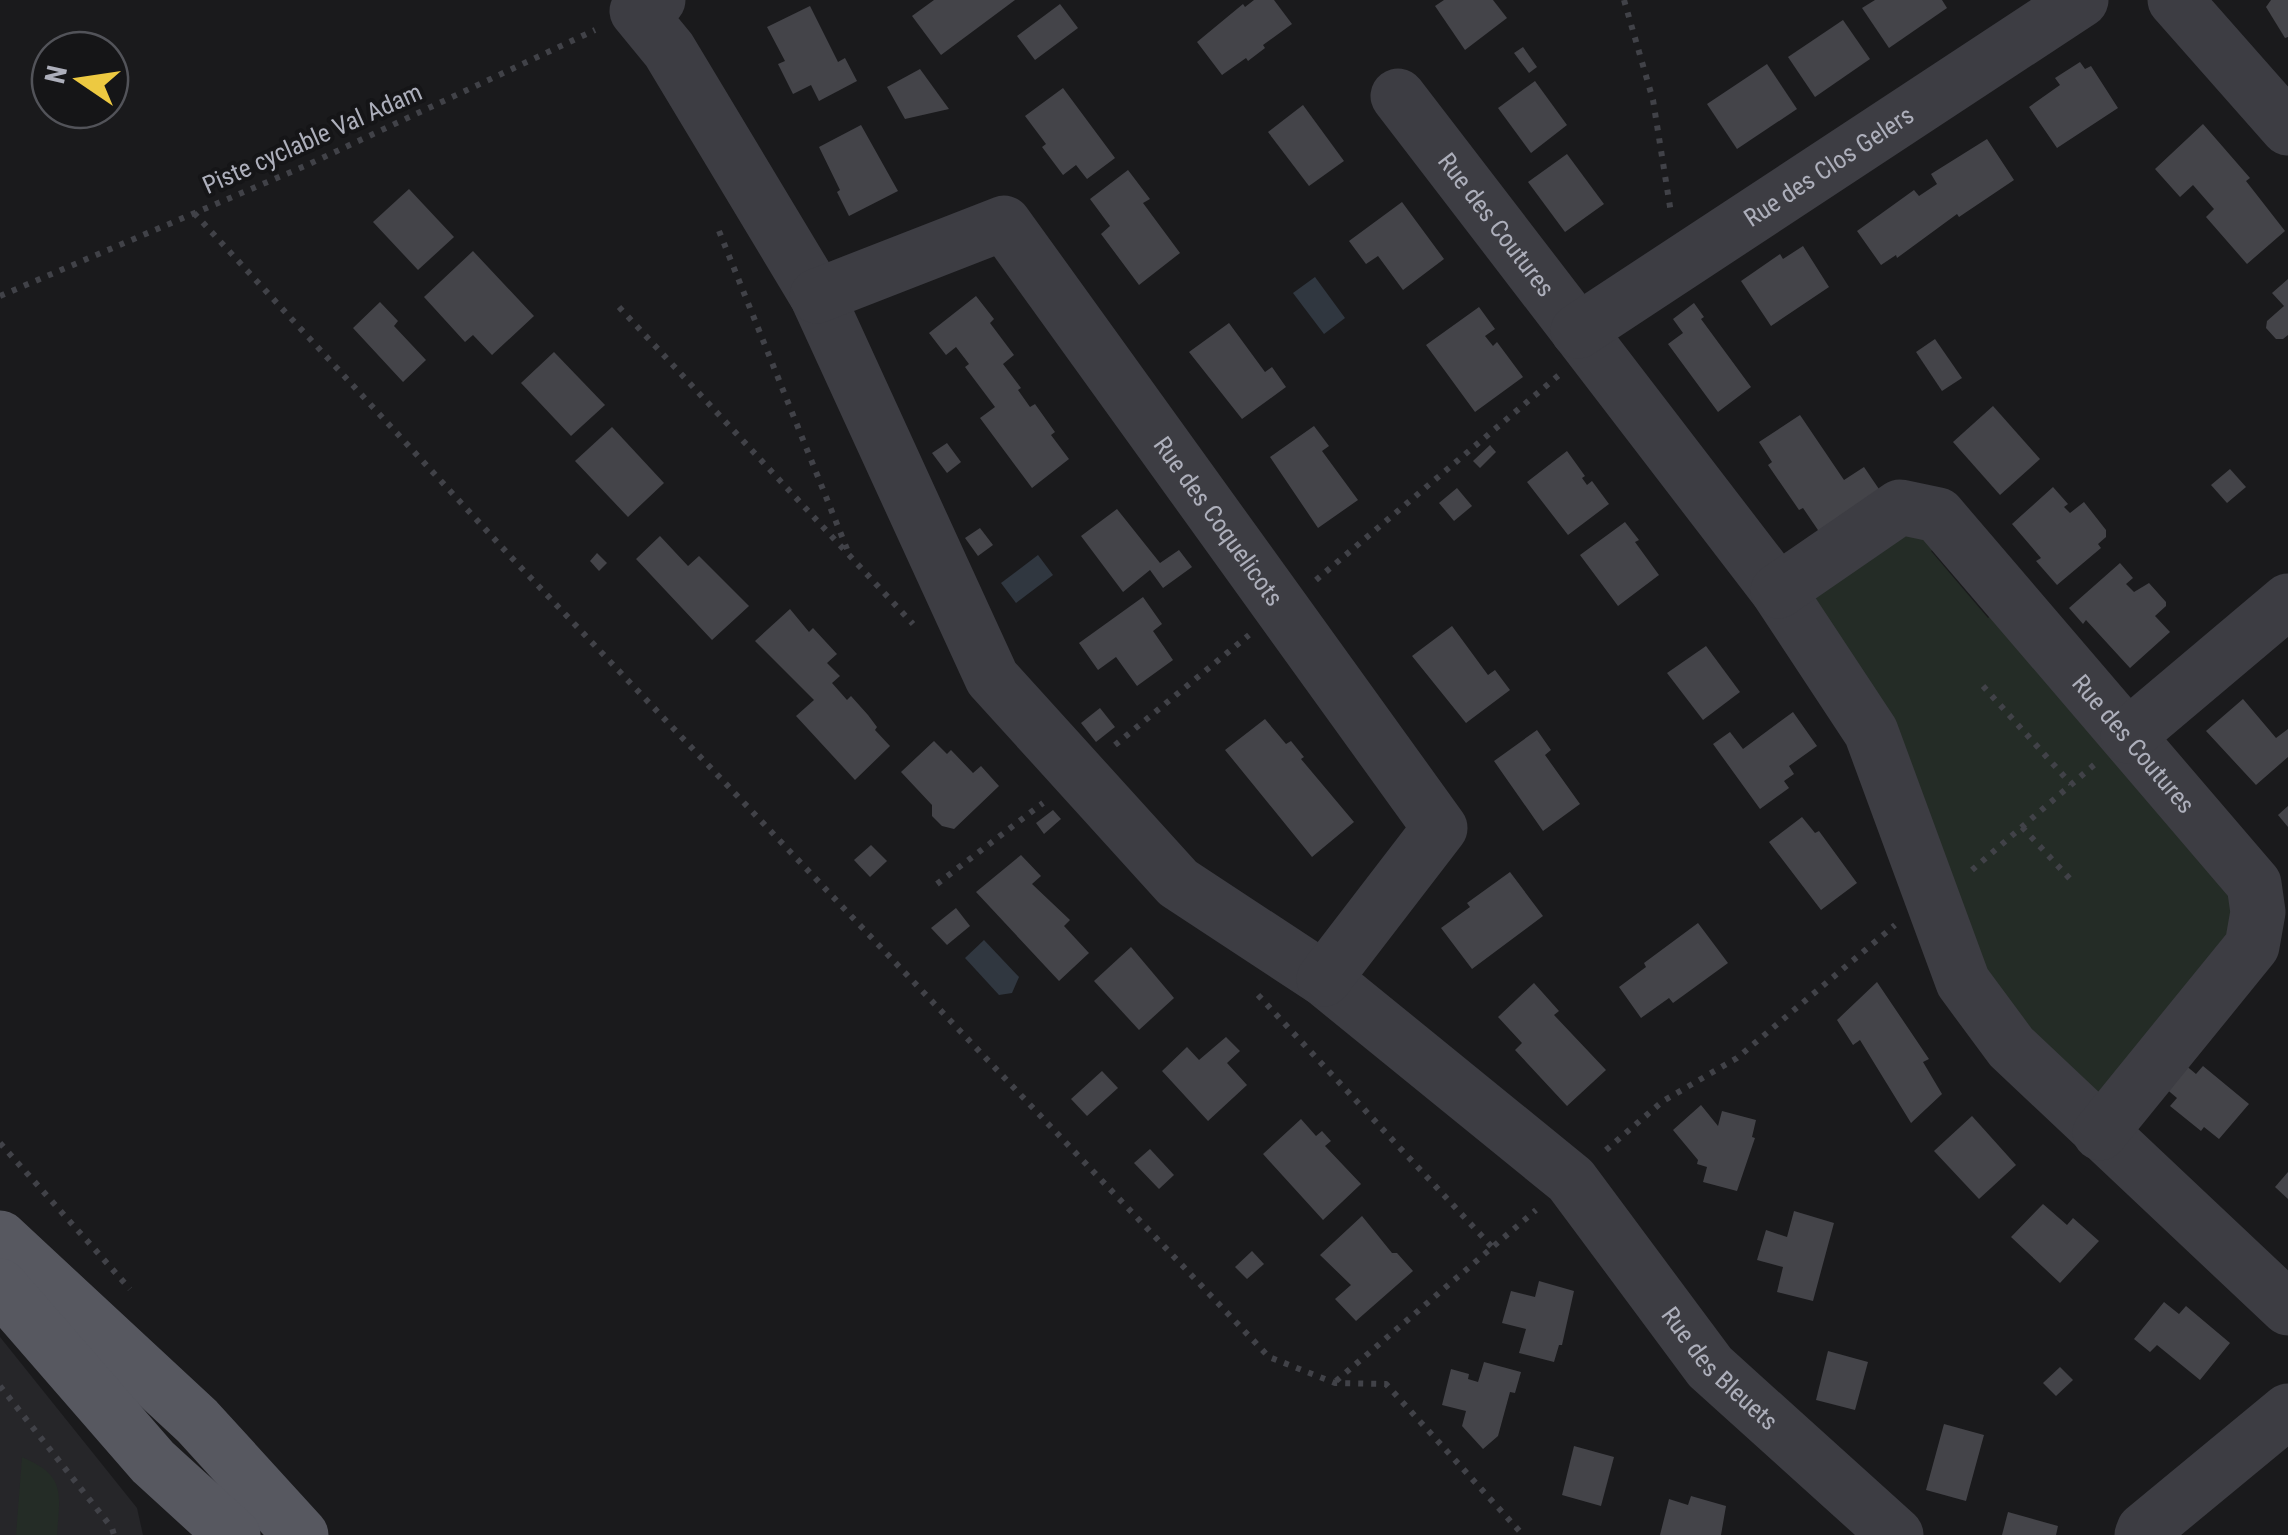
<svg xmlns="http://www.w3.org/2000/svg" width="2288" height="1535" font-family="'Roboto Condensed',sans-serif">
<rect width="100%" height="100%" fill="#1a1a1c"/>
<polygon fill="#262629" points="0,1337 137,1508 143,1535 0,1535"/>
<g fill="#242c26">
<polygon points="1887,528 1944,541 1931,551 1988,618 2003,608 2235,881 2240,936 2114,1090 2090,1097 1995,1001 1812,605 1815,586"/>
<path d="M22,1457C66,1476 60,1492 57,1535H16Z"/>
</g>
<g fill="#303740">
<polygon points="1315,277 1345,318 1324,334 1293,293"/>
<polygon points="1038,555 1053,575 1016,603 1001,583"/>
<polygon points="984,940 1019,977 1012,993 999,995 965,958"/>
</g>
<g fill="#444449">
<polygon points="934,0 1015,0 941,55 912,16"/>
<polygon points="1254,0 1274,0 1292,24 1263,45 1265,48 1248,61 1246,58 1222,75 1197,42 1243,4 1245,7"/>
<polygon points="1444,0 1493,0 1507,18 1465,50 1435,6"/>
<polygon points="1875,0 1942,0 1947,8 1889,48 1862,8"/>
<polygon points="2271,0 2288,0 2288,37 2285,38 2266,7"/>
<polygon points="1060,4 1078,28 1035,60 1017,36"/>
<polygon points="810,6 838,62 845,58 857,81 819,101 811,85 793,94 778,64 785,61 767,27"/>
<polygon points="1843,20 1870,59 1815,97 1788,57"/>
<polygon points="1523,47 1537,67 1529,73 1514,53"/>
<polygon points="2080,62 2085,69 2091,66 2118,108 2057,148 2029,107 2060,85 2055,78"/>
<polygon points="1767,64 1797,109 1737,149 1707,104"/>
<polygon points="920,69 949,109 905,119 887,87"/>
<polygon points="1535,81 1567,125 1531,153 1498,108"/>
<polygon points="1063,88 1115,158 1087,179 1076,165 1063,175 1042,147 1046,144 1025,116"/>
<polygon points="1303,105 1344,161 1309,186 1268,132"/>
<polygon points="2203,124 2250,178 2246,181 2285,231 2247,264 2206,217 2214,209 2193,185 2180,197 2155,169"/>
<polygon points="861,125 898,191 849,216 837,192 840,190 819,147"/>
<polygon points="1987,139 2014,180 1959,217 1957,214 1897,258 1896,255 1881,265 1857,231 1914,190 1919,196 1937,184 1931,174"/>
<polygon points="1567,154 1604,204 1565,232 1528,182"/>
<polygon points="1128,170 1150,199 1143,203 1180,253 1139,285 1101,234 1110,226 1090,199"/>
<polygon points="409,189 454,237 418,270 373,222"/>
<polygon points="1402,202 1444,259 1403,290 1378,256 1366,264 1349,241"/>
<polygon points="1803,246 1829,287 1771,326 1741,281 1780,254 1783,259"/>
<polygon points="473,251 534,316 492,355 473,335 465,342 424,297"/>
<polygon points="2288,279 2288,335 2283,339 2276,339 2266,328 2267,321 2284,306 2272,293"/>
<polygon points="976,296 994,319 990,323 1014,355 1003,364 1021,388 1018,390 1030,407 1035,404 1055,432 1051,435 1069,459 1032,488 980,418 995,407 965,367 969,364 956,347 946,355 929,333"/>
<polygon points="380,302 398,321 394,326 426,360 403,382 353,328"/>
<polygon points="1694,303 1704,317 1701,319 1751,387 1718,412 1668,344 1683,333 1673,319"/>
<polygon points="1479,307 1495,329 1485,336 1493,346 1497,342 1523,377 1475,412 1426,345"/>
<polygon points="1229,323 1265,372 1272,367 1286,387 1242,419 1189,352"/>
<polygon points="1935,339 1962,378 1942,391 1916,352"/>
<polygon points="554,352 605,405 571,436 521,383"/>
<polygon points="1993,406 2040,459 2000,495 1953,442"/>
<polygon points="1800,415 1844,480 1864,467 1883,495 1822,536 1803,508 1799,510 1788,494 1768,465 1772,462 1759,442"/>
<polygon points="1314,426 1329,446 1322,451 1358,500 1318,528 1270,457"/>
<polygon points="612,427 664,483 628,517 575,461"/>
<polygon points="947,443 961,462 947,473 932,453"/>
<polygon points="1490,445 1496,452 1480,468 1473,461"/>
<polygon points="1567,451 1585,476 1582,478 1587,485 1592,481 1609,504 1568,535 1527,482"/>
<polygon points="2230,469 2246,487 2227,503 2211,485"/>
<polygon points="2053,487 2068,504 2064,507 2070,513 2084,502 2106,530 2106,537 2098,544 2101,548 2057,585 2036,561 2041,558 2012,524"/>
<polygon points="1457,488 1472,506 1454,521 1439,503"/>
<polygon points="1117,509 1160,563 1179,550 1192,567 1163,588 1150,570 1123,592 1081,536"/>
<polygon points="1625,522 1639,540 1635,542 1659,575 1618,606 1580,555"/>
<polygon points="980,528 993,545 978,556 965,538"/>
<polygon points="660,536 688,566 699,556 749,606 712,640 636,559"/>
<polygon points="597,553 607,563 599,571 590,561"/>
<polygon points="2120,563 2133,578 2126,584 2134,592 2149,583 2166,602 2166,606 2155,616 2170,632 2130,668 2086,620 2083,624 2069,608"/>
<polygon points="1143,597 1162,624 1153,631 1173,660 1137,686 1116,657 1098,670 1079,643"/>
<polygon points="790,609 809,632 813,628 837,654 827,663 840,676 832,683 847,700 851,696 868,715 877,727 875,730 890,746 855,780 796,716 814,700 755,641"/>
<polygon points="1452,626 1488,675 1495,670 1510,690 1466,723 1412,656"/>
<polygon points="1706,646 1740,692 1703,720 1667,673"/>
<polygon points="2243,699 2276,738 2288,729 2288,757 2256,785 2206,731"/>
<polygon points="1100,708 1115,727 1096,742 1081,723"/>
<polygon points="1793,712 1817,746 1789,766 1794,774 1784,781 1789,788 1760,809 1713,744 1730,732 1743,749"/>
<polygon points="1265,719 1286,744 1291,741 1304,757 1301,759 1354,822 1312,857 1225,750"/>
<polygon points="1537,730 1551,750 1545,755 1580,804 1543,831 1494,761"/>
<polygon points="934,741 947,754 951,750 973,773 981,766 999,786 954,829 942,826 932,816 932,805 901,772"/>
<polygon points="2288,806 2288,827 2278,815"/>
<polygon points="1053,810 1061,819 1044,834 1036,823"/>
<polygon points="1802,817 1815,833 1819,831 1857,883 1821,910 1769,842"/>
<polygon points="871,845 887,861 870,877 854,860"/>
<polygon points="1021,855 1041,876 1032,884 1070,920 1064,926 1089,953 1059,981 976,892"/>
<polygon points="1510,872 1543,916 1472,969 1441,928 1470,907 1467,903"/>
<polygon points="956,908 970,926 947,945 931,928"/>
<polygon points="1698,923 1728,963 1673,1003 1669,998 1641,1018 1619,987 1646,967 1644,963"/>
<polygon points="1131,947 1174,998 1139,1030 1094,981"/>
<polygon points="1877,982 1929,1059 1923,1062 1942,1094 1911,1123 1860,1040 1853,1045 1837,1020"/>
<polygon points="1534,983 1559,1011 1554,1015 1606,1070 1567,1106 1515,1050 1522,1043 1498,1017"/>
<polygon points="1226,1037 1240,1051 1227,1063 1247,1085 1208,1121 1162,1071 1187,1047 1199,1060"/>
<polygon points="2184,1064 2196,1074 2203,1066 2249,1104 2219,1139 2204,1127 2201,1131 2170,1106 2177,1098 2164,1087"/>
<polygon points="1102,1071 1118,1088 1087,1116 1071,1099"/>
<polygon points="1701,1105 1718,1126 1722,1111 1756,1120 1752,1137 1755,1138 1737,1191 1703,1182 1707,1167 1697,1164 1698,1160 1673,1130"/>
<polygon points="1972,1116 2016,1165 1979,1199 1934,1151"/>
<polygon points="1301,1119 1316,1136 1322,1131 1331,1141 1325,1146 1361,1184 1323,1220 1263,1154"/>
<polygon points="1150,1149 1174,1175 1159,1189 1134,1163"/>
<polygon points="2288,1172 2288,1199 2275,1187"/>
<polygon points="2043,1204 2067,1225 2073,1218 2099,1241 2060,1283 2011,1237"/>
<polygon points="1794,1211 1834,1223 1813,1301 1777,1292 1783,1267 1757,1260 1766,1230 1787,1237"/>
<polygon points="1362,1216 1392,1253 1397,1253 1413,1271 1356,1321 1335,1299 1351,1285 1320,1255"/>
<polygon points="1252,1251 1264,1264 1247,1279 1235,1267"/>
<polygon points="1539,1281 1574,1291 1562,1345 1559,1345 1554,1362 1519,1353 1526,1329 1502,1323 1511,1291 1535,1297"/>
<polygon points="2164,1302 2179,1314 2186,1306 2230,1343 2200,1380 2157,1345 2150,1352 2134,1339"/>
<polygon points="1828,1351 1868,1362 1855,1410 1816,1400"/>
<polygon points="1484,1362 1521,1372 1515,1393 1510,1392 1498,1436 1483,1449 1462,1426 1466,1411 1442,1405 1451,1369 1469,1374 1468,1379 1478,1382"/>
<polygon points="2060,1367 2073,1380 2056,1396 2043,1383"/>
<polygon points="1944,1424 1984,1435 1966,1501 1926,1490"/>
<polygon points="1574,1446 1614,1457 1601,1506 1562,1495"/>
<polygon points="1691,1496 1726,1506 1721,1535 1660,1535 1669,1499 1688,1505"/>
<polygon points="2008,1512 2058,1526 2056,1535 2002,1535"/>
</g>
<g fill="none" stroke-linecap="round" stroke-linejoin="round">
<g stroke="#414248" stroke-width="6" stroke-dasharray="5 8" stroke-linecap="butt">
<polyline points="1624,0 1653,100 1671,213"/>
<polyline points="194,213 511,557 1269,1357 1335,1383 1386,1384 1523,1535"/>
<polyline points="719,231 847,549"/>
<polyline points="0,296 305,166 595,30"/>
<polyline points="619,307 913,624"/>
<polyline points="1316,580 1559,375"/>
<polyline points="1983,686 2071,784"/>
<polyline points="1115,745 1249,635"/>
<polyline points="2022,827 2071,880"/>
<polyline points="1972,870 2095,764"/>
<polyline points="937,884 1043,803"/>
<polyline points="1258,995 1492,1247"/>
<polyline points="0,1143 130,1289"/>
<polyline points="1606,1150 1663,1101 1737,1058 1895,925"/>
<polyline points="1336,1381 1536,1210"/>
<polyline points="0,1386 112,1528 114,1535"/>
</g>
<g stroke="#3d3d43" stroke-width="55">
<path id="s1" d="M658,0L637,11L669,50L817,296L992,678L1178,883L1324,979L1571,1180L1710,1367L1896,1535"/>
<polyline points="2175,0 2288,128"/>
<path id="s2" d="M1398,96L1778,591L1871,732L1963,982L2011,1047L2288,1308"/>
<path id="s3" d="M817,296L1004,223L1440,828L1324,979"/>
<path id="s4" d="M1578,331L2081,0"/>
<path id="s5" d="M1778,591L1900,507L1938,515L2254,884L2258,912L2252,946L2100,1133"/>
<polyline points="2128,736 2288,601"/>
<polyline points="2142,1535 2144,1530 2288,1411"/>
</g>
<g stroke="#575860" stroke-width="55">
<polyline points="0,1238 197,1421 301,1535"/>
<polyline points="0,1286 153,1462 233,1535"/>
</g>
</g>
<g text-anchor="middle" stroke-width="8" stroke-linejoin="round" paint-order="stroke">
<g font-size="25" fill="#adafbb" stroke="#151517">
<text transform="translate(312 138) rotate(-24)" y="9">Piste cyclable Val Adam</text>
<text dy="9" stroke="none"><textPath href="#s4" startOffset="300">Rue des Clos Gelers</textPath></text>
<text dy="9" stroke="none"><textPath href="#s2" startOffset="162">Rue des Coutures</textPath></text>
<text dy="9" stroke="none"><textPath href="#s3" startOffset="568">Rue des Coquelicots</textPath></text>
<text dy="9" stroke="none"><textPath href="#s5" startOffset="488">Rue des Coutures</textPath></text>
<text dy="9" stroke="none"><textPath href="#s1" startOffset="1792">Rue des Bleuets</textPath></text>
</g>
</g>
<g transform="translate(80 80) rotate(283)"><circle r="48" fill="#151517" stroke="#525359" stroke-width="2.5"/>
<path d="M0-8L18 38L0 25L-18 38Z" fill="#edc941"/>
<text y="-15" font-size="28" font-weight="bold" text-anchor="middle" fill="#adafbb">N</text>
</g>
</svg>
